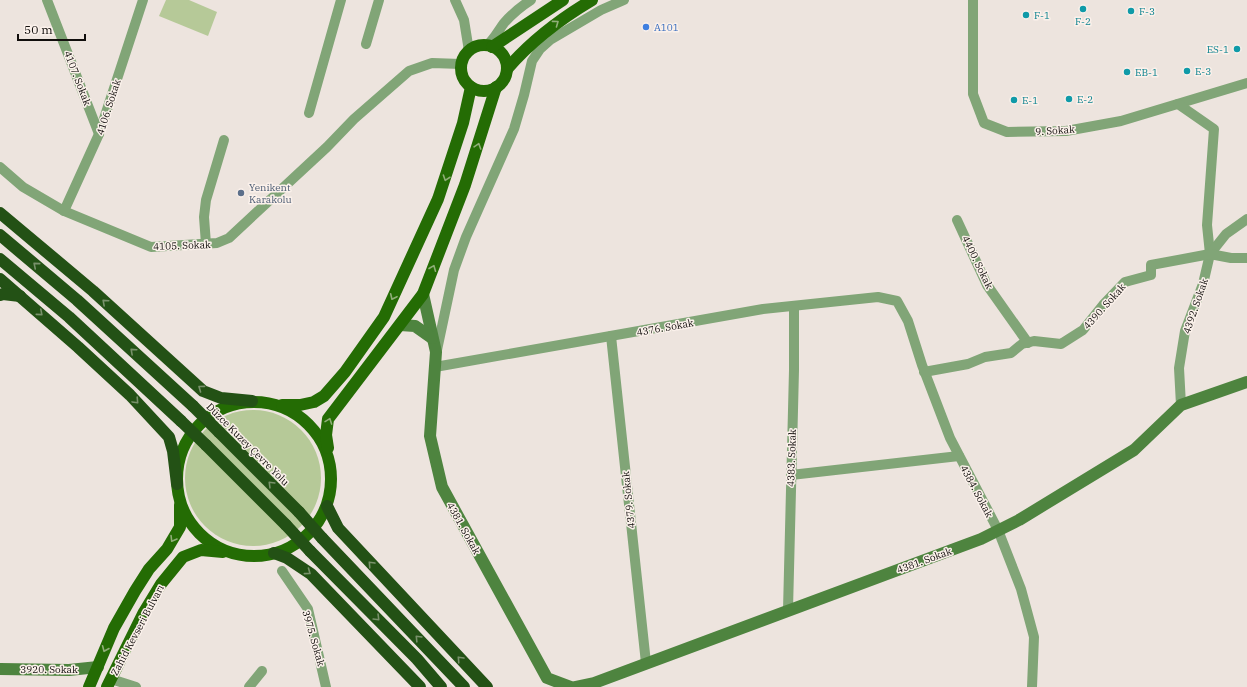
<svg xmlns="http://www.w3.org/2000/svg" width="1247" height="687" font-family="'IBM Plex Serif',serif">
<rect width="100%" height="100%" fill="#ede4de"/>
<g fill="#b6c998">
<polygon points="166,0 189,0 217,12 208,36 159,16"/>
<circle cx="253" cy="478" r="68"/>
</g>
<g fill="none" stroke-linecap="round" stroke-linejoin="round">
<g stroke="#81a577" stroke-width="10">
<polyline points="47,0 99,134"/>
<polyline points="455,0 464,20 469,51"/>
<polyline points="973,0 973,94 984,123 1007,132 1066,131 1121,121 1247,83"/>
<polyline points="366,44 379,0"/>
<path d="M486,46C494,40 498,31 504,23C512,14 520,7 531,0"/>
<polyline points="1178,104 1214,129 1207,225 1210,254 1203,284 1185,331 1179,368 1181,405"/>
<polyline points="309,113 341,0"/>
<polyline points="0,167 23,187 64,211 151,247 217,243 229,238 327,147 354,119 409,71 432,63 461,64"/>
<polyline points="64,211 99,134 143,0"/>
<polyline points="957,220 987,285 1028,343"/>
<polyline points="206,244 204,217 206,200 224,140"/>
<polyline points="1210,254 1226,234 1247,219"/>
<polyline points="611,336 646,663"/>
<polyline points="437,350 454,270 466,237 514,129 524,95 532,61 540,49 550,40 601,10 624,0"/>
<polyline points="435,367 763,309 878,297 897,301 908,321 922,365 950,438 998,530 1021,589 1034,637 1032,687"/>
<polyline points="924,372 968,364 985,357 1011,353 1022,344 1034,341 1061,344 1083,330 1103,305 1125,282 1151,275 1151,265 1210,254 1231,258 1247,258"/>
<polyline points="791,475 959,456"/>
<polyline points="282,571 308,609 326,687"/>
<polyline points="788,610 794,370 794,306"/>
<polyline points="111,679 136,687"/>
<polyline points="249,687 262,671"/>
</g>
<g stroke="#4e843f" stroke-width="12">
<polyline points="423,294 436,352 430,436 442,487 547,678 571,687"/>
<polyline points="400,325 415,326 432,338"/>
<polyline points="0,669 69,670 98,667"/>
<polyline points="575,687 594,683 981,539 1019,520 1134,450 1181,405 1247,382"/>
</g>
<g stroke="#246c04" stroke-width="12">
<circle cx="484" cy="68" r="23"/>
<polyline points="492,47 563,0"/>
<path d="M507,69C531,41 560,19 592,0"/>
<circle cx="254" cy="479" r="77"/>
<polyline points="282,405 300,405 314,402 324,396 345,372 384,317 438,199 463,123 471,87"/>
<polyline points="328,448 326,435 328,419 423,294 465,185 496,87"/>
<polyline points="89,687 114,628 135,591 149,569 167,549 180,527 180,505"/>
<polyline points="107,687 144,612 161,584 183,557 201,550 223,552"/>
</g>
<g stroke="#235115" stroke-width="12">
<polyline points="0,213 93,291 203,391 221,398 252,401"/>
<polyline points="0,235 77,300 193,406"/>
<polyline points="0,259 69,317 181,421"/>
<polyline points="0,279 78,347 130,395 169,437 173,451 177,484"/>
<polyline points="0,295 3,294 20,296"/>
<polyline points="219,432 299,512"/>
<polyline points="206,445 286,525"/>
<polyline points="327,506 338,528 487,687"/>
<polyline points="322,538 464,687"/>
<polyline points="310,551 417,659 441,687"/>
<polyline points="274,553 287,558 311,574 420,687"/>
</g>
<g stroke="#235115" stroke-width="12">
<polyline points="193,406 219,432"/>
<polyline points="181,421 206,445"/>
<polyline points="299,512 322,538"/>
<polyline points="286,525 310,551"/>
</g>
</g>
<defs><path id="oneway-chevron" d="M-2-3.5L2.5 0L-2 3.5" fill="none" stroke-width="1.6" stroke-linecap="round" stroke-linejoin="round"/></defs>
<g stroke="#90ae78">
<use href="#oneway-chevron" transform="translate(556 23) rotate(-36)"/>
<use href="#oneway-chevron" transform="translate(478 146) rotate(-72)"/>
<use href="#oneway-chevron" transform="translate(446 178) rotate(109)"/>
<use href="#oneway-chevron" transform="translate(433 268) rotate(-68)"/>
<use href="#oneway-chevron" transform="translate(393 297) rotate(115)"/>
<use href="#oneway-chevron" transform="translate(329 421) rotate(-70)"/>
<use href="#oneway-chevron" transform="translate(173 539) rotate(121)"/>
<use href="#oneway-chevron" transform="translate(105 649) rotate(113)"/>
</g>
<g stroke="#79916b">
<use href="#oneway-chevron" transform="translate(36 265) rotate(-140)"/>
<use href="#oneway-chevron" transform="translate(105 302) rotate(-138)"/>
<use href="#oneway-chevron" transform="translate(40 313) rotate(41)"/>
<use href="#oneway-chevron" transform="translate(133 351) rotate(-138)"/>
<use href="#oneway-chevron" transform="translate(201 388) rotate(-144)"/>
<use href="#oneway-chevron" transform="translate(136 401) rotate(47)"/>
<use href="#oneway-chevron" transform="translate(271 484) rotate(-135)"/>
<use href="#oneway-chevron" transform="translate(371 564) rotate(-133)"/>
<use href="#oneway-chevron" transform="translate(308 572) rotate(36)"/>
<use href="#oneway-chevron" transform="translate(377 618) rotate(45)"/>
<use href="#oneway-chevron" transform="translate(418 638) rotate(-134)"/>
<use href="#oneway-chevron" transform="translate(460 659) rotate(-133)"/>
</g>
<g fill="#0f9aa8" stroke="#fbf1eb" stroke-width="1.5">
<circle cx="1083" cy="9" r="4"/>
<circle cx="1131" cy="11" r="4"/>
<circle cx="1026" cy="15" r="4"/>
<circle cx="1237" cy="49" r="4"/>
<circle cx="1187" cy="71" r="4"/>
<circle cx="1127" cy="72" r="4"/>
<circle cx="1069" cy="99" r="4"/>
<circle cx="1014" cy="100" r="4"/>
</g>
<circle fill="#3f7fe0" stroke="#fbf1eb" stroke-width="1.5" cx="646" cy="27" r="4"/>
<circle fill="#5c6f8a" stroke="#fbf1eb" stroke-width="1.5" cx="241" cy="193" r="4"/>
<g text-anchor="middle" stroke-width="3" stroke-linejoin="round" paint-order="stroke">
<g font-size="10" fill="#0d838f" stroke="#fbf1eb" text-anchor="start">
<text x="1139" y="15">F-3</text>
<text x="1034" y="19">F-1</text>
<text x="1083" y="25" text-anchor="middle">F-2</text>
<text x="1229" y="53" text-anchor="end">ES-1</text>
<text x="1195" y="75">E-3</text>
<text x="1135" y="76">EB-1</text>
<text x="1077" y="103">E-2</text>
<text x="1022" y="104">E-1</text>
</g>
<g font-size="10" fill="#366cbe" stroke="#fbf1eb" text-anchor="start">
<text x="654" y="31">A101</text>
</g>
<g font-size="10" fill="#110e0c" stroke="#fbf1eb">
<text transform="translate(78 78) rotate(69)" y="4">4107. Sokak</text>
<text transform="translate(108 107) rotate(-72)" y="4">4106. Sokak</text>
<text transform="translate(1055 130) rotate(-4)" y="4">9. Sokak</text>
<text transform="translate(182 245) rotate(-2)" y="4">4105. Sokak</text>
<text transform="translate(978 262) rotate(64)" y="4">4400. Sokak</text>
<text transform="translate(1104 306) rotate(-48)" y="4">4390. Sokak</text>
<text transform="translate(1195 306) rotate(-71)" y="4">4392. Sokak</text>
<text transform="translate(665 327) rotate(-10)" y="4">4376. Sokak</text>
<text transform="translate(248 444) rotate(45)" y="4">Düzce Kuzey Çevre Yolu</text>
<text transform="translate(791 458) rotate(-88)" y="4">4383. Sokak</text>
<text transform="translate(977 491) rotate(62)" y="4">4384. Sokak</text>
<text transform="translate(628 500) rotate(-96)" y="4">4379. Sokak</text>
<text transform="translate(464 528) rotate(61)" y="4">4381. Sokak</text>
<text transform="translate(924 560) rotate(-20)" y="4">4381. Sokak</text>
<text transform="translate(137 630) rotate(-62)" y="4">Zahid Kevseri Bulvarı</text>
<text transform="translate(314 638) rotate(74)" y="4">3975. Sokak</text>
<text x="49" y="673">3920. Sokak</text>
</g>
<g font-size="10" fill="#4e5e75" stroke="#fbf1eb" text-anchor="start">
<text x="249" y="191">Yenikent<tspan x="249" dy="12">Karakolu</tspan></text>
</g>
</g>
<path d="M18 34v6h67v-6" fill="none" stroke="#110e0c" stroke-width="2"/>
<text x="24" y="34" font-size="12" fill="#110e0c" stroke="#fbf1eb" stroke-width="3" paint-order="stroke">50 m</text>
</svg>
